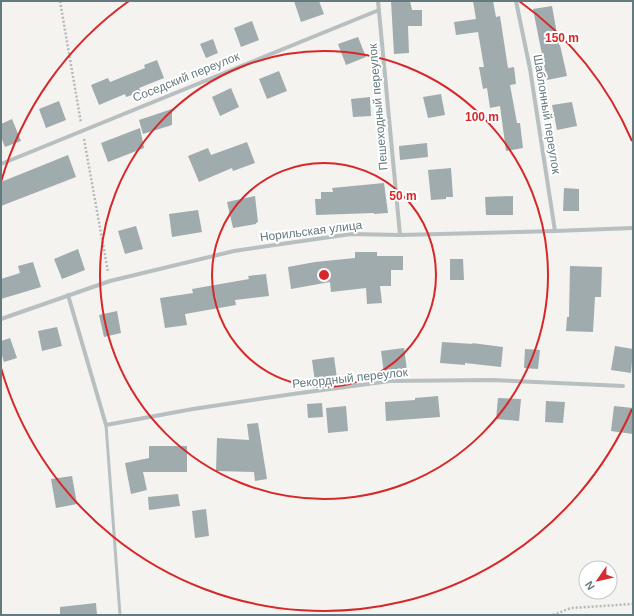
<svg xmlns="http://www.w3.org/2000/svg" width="634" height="616" font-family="Arial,sans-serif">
<rect width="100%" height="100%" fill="#f4f3f0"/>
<g fill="#a0abad">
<polygon points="294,1 319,1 324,14 301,22"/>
<polygon points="391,1 410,1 412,10 422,10 422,26 408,26 409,53 394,54"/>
<polygon points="473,1 493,1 496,17 500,16 508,68 514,67 516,84 510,85 517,123 520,123 523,148 506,151 500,106 490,108 487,88 483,89 479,67 484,67 478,32 456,35 454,22 476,19"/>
<polygon points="552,6 559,45 560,45 567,76 547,80 533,9"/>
<polygon points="252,21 259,40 241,47 234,28"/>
<polygon points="358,37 366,57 346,65 338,44"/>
<polygon points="213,39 218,53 206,58 200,44"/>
<polygon points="157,60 164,78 139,88 141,92 126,97 125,94 99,105 91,85 108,78 110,82 145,68 144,65"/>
<polygon points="279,71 287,91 267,99 259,79"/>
<polygon points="231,88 239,107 220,116 212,97"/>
<polygon points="441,94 445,115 428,118 423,97"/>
<polygon points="370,97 371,116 353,117 351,99"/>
<polygon points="59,101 66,120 46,128 39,109"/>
<polygon points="572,102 577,126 557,130 552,105"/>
<polygon points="172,109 172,125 143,134 139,120"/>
<polygon points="12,119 21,141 5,147 1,137 1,124"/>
<polygon points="140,128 144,148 108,162 101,143"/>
<polygon points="247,142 255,163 233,171 232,168 199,182 188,156 208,148 211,155"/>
<polygon points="427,143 428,157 400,160 399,146"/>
<polygon points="68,155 76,177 1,206 1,182"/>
<polygon points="451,168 453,197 446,197 446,199 431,200 428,170"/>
<polygon points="384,183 388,213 374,214 374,213 316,215 315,199 321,199 321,192 333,192 332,188"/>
<polygon points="564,188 579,189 579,211 563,211"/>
<polygon points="255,196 258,222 256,223 256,224 233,228 227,202"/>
<polygon points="513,196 513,215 486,215 485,197"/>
<polygon points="198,210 202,232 172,237 169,214"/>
<polygon points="136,226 143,249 125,254 118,231"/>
<polygon points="78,249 85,270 62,279 54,259"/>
<polygon points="355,252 377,252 377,256 403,256 403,270 391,270 391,286 380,286 382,303 367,304 366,288 331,292 330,282 291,289 288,267 315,262 355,258"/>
<polygon points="450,259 463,259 464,280 450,280"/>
<polygon points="33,262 41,287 1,299 1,279 20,273 18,266"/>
<polygon points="570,266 602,267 601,297 595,297 593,332 566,331 567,317 569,317"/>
<polygon points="266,274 269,296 235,300 236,305 185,314 187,325 165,328 160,298 193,293 192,289 249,279 248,276"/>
<polygon points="117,311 121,333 104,337 99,315"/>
<polygon points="57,327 62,346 42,351 38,331"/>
<polygon points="10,338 17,358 4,362 1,352 1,341"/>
<polygon points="442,342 473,344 472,343 503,347 501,367 465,363 465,365 440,363"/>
<polygon points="615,346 633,349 631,373 611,370"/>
<polygon points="404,348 407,370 384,373 381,351"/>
<polygon points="525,349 540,350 538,369 524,368"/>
<polygon points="334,357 337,378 315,382 312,360"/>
<polygon points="438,396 440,417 386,421 385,402 415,400 415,398"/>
<polygon points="498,398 521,399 519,421 496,419"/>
<polygon points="546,401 565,402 563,423 545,422"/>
<polygon points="322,403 323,417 308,418 307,404"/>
<polygon points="346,406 348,431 328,433 326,408"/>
<polygon points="614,406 633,408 633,434 611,431"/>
<polygon points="258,423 267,479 255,481 254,472 216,471 217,438 249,440 247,424"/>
<polygon points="149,446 187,446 187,472 143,472 147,490 131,494 125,463 149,458"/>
<polygon points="72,476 77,504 56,508 51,479"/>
<polygon points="178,494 180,506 149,510 148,497"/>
<polygon points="206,509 209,536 195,538 192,511"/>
<polygon points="96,603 97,615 60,615 60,607"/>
</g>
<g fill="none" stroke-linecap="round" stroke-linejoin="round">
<g stroke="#b5b9ba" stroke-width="2.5" stroke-dasharray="2 2" stroke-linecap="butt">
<polyline points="60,1 81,123"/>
<polyline points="84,139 108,272"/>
<polyline points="553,615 571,608 633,604"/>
</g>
<polyline stroke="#b8bfc0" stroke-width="3" points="106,425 120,615"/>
<g stroke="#b8bfc0" stroke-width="4">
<polyline points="378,1 400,235"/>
<polyline points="516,1 530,69 555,231"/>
<polyline points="1,164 379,10"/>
<polyline points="68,295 106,425 193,409 293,394 390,381 492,380 623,386"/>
<polyline points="1,319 110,281 234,251 351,234 400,235 555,231 633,228"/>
</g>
</g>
<g fill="none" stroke="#d62828" stroke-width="2">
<circle cx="324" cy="275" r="112"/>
<circle cx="324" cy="275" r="224"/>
<path d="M632 409A336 336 0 0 1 1 368M1 182A336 336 0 0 1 129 1M519 1A336 336 0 0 1 632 141"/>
</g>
<g text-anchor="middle" stroke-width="4" stroke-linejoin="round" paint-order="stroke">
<g font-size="12" fill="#657a7f" stroke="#fff">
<text transform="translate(186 77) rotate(-22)" y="4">Соседский переулок</text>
<text transform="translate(378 107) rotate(-95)" y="4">Пешеходный переулок</text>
<text transform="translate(547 114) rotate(81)" y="4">Шаблонный переулок</text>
<text transform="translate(311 231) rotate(-7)" y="4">Норильская улица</text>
<text transform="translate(350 378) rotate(-6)" y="4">Рекордный переулок</text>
</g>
</g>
<circle cx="324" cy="275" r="6" fill="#d62828" stroke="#fff" stroke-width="2"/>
<g font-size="12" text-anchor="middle" font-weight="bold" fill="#d62828" stroke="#fff" stroke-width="4" stroke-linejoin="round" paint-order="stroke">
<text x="562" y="42">150 m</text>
<text x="482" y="121">100 m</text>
<text x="403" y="200">50 m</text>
</g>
<rect width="634" height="616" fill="none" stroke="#657a7f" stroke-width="4"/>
<g transform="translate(598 580) rotate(236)"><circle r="19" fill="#ffffff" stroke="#c1cacc"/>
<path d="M0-3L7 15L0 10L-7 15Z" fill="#d42f33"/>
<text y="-6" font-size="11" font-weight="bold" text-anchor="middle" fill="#657a7f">N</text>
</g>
</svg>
